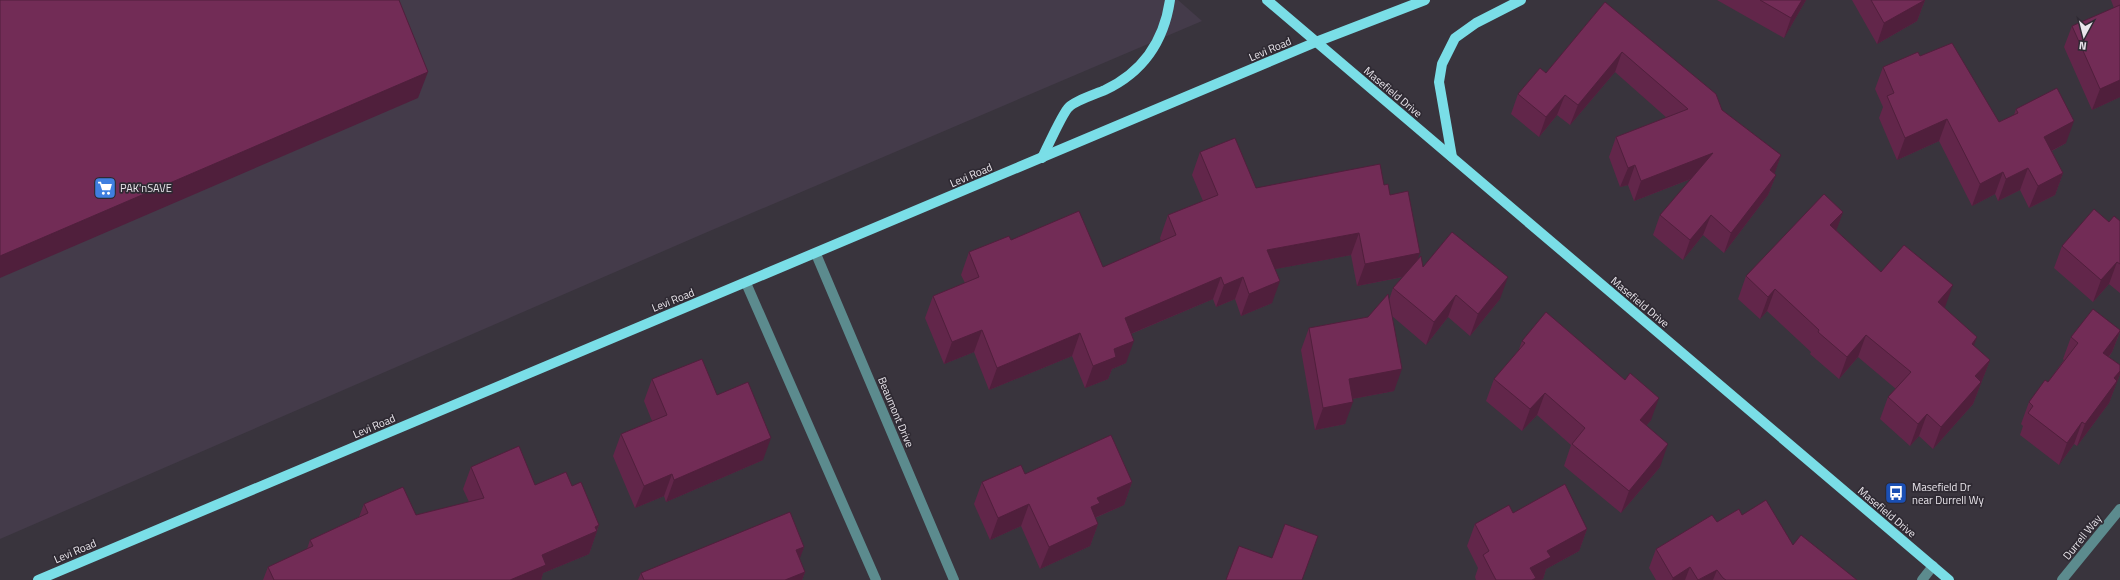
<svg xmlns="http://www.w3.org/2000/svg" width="2120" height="580" font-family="'Titillium Web',sans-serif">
<rect width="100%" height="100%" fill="#39343d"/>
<polygon fill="#443b4a" points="0,0 1178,0 1202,21 705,233 0,539"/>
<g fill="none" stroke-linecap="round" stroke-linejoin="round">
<g stroke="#5c8b8e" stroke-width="10">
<polyline points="816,254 954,580"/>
<polyline points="746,283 876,580"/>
<polyline points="1922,580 1933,566"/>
<polyline points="2062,580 2120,509"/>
</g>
<g stroke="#7adee7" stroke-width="10">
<polyline points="1267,0 1949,580"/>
<polyline points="1452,157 1439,82 1442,64 1455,38 1476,23 1521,0"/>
<path d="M1042,158C1047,148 1063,112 1069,107C1076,100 1096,94 1105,90C1143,72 1164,41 1170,0"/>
<polyline points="38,580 1316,42 1425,0"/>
</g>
</g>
<g fill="#62264a">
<polygon points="1717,0 1806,0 1784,38"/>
<polygon points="1852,0 1925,0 1917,21 1877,44"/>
<polygon points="2111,0 2120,0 2120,97 2092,110 2064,47 2072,26 2114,8"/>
<polygon points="1605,2 1722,110 1781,155 1774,174 1776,175 1768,195 1724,253 1703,235 1683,260 1653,235 1660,215 1691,179 1634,201 1628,185 1620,187 1609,157 1616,137 1667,118 1615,72 1570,125 1557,115 1539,137 1511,114 1518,94 1546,73"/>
<polygon points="1920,56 1999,122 2014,115 2016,109 2066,143 2052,151 2063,173 2055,195 2029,208 2020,190 1998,201 1995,194 1972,206 1939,141 1897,160 1879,118 1883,107 1875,89 1883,67"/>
<polygon points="1200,152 1256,188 1384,185 1390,195 1418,259 1423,267 1500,299 1470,336 1448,317 1426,345 1392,316 1394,391 1352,399 1345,424 1315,430 1301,350 1309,328 1368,317 1389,300 1393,288 1403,277 1357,286 1351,255 1275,269 1272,303 1241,316 1235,299 1216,307 1213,299 1131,334 1126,363 1112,369 1108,379 1085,388 1072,356 989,390 974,352 944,364 925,318 933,296 965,283 961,275 969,252 1011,240 1103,267 1161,242 1160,238 1168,215 1203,201 1192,175"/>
<polygon points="1843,212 1836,230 1881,272 1945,307 1944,308 1974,346 1990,360 1973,404 1933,449 1919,436 1910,446 1880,419 1888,397 1896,389 1858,357 1839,379 1810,354 1811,352 1767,311 1760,319 1738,299 1746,276"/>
<polygon points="2120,221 2120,293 2109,284 2093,302 2054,268 2062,246 2109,222"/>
<polygon points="2120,330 2120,332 2112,352 2109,357 2120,365 2120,374 2109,403 2077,446 2074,444 2059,465 2020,435 2023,426 2021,424 2029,402 2048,382 2064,360 2063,359 2071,337"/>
<polygon points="1522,341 1651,420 1646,426 1660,467 1621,513 1564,466 1571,445 1537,415 1522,431 1486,401 1494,379 1518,352"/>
<polygon points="652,379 717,395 763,460 666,502 664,496 635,508 613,456 621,434 652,421 644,401"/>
<polygon points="471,467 535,485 572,486 599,525 589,554 543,573 541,580 263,580 268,567 307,549 310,540 359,517 364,504 416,515 469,502 463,489"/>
<polygon points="1025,474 1132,482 1124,505 1095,518 1098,524 1090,546 1040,569 1021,526 990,540 974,504 982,482"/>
<polygon points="1513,513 1587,529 1579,551 1546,569 1543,579 1541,580 1476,580 1475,577 1478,568 1467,546 1475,524"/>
<polygon points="1742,515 1793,545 1857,580 1656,580 1649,568 1656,549 1717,522"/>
<polygon points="804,547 799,559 805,572 802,580 638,580 641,573"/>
</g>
<g fill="#501f3c">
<polygon points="1802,0 1806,0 1784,38 1791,18"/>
<polygon points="1925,0 1917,21 1877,44 1884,23"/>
<polygon points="1622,52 1615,72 1570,125 1578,105"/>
<polygon points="428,72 418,98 0,278 0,256"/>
<polygon points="2120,80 2120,97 2092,110 2100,89"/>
<polygon points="1565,95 1557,115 1539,137 1546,117"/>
<polygon points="1947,119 1939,141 1897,160 1905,138"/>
<polygon points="2074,121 2066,143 2036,159 2044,137"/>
<polygon points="1713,153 1706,173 1634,201 1641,181"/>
<polygon points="1781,155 1774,175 1770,170"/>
<polygon points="1635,165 1628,185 1620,187 1628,168"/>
<polygon points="2028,168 2020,190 1998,201 2006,179"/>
<polygon points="2003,172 1995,194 1972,206 1980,184"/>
<polygon points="2063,173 2055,195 2029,208 2038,186"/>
<polygon points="1776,175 1768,195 1724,253 1731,233"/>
<polygon points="1843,212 1835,234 1830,225"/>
<polygon points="1711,215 1703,235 1683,260 1690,240"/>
<polygon points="1359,233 1351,255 1259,272 1267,250"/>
<polygon points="1420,253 1412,275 1357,286 1365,264"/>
<polygon points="2117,262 2109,284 2093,302 2101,280"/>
<polygon points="1221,277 1213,299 1116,340 1125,318"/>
<polygon points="1243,277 1235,299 1216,307 1224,285"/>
<polygon points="1508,277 1500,299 1470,336 1478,314"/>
<polygon points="1280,281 1272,303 1241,316 1249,294"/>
<polygon points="1953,285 1945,307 1930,325 1938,302"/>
<polygon points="1775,289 1767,311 1760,319 1768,297"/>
<polygon points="1456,295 1448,317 1426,345 1434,322"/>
<polygon points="982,330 974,352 944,364 952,342"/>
<polygon points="2120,331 2112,352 2095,375 2103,353"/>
<polygon points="1080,333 1072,356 989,390 997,368"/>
<polygon points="1866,335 1858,357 1839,379 1847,357"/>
<polygon points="1977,337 1969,359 1972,344"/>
<polygon points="1134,341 1126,363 1112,369 1108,379 1085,388 1093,366 1114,349"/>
<polygon points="1990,360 1973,404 1933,449 1941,427 1975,376"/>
<polygon points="1402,369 1394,391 1341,401 1349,379"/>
<polygon points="2120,371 2120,374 2109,403 2077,446 2085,424 2114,378"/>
<polygon points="1545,393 1537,415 1522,431 1530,409"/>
<polygon points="1659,398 1651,420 1632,443 1640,420"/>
<polygon points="1353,402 1345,424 1315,430 1323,408"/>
<polygon points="1927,414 1919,436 1910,446 1918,424"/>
<polygon points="2082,422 2074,444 2059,465 2067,443"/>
<polygon points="771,438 763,460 666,502 674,480"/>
<polygon points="1668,444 1660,467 1621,513 1629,491"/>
<polygon points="672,474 664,496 635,508 644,486"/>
<polygon points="1132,482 1124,505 1094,518 1091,507 1097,498"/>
<polygon points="1029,504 1021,526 990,540 998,518"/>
<polygon points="1098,524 1090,546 1040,569 1049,547"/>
<polygon points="599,525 596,532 597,531 589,554 543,573 541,580 510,580 542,555"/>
<polygon points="1587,529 1579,551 1546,569 1543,579 1541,580 1526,580 1530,568 1547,551"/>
<polygon points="804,547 796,569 796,550"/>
<polygon points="1690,567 1685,580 1672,580 1673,578"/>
<polygon points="1717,570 1713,580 1699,580"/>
<polygon points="805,572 802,580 785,580"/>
</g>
<g fill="#722c56" stroke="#501f3c">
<polygon points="0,0 399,0 428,72 0,256"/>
<polygon points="1760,0 1802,0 1791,18"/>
<polygon points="1871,0 1925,0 1884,23"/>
<polygon points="1605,2 1716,94 1722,110 1781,155 1770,170 1776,175 1731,233 1711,215 1690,240 1660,215 1713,153 1641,181 1635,165 1628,168 1616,137 1688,109 1622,52 1578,105 1565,95 1546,117 1518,94 1540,68 1546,73"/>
<polygon points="2120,5 2120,80 2100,89 2072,26"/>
<polygon points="1952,43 1999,122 2018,113 2016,109 2057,88 2074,121 2044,137 2063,173 2038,186 2028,168 2006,179 2003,172 1980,184 1947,119 1905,138 1887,96 1894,93 1883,67 1918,52 1920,56"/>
<polygon points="1235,138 1256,188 1380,164 1384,185 1388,184 1390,195 1408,191 1420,253 1365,264 1359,233 1267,250 1280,281 1249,294 1243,277 1224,285 1221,277 1125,318 1134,341 1114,349 1116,357 1093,366 1080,333 997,368 982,330 952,342 933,296 979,277 969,252 1009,236 1011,240 1079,211 1103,267 1176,235 1168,215 1218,195 1200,152"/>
<polygon points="1824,194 1843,212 1830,225 1881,272 1904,245 1953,285 1938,302 1977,337 1972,344 1990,360 1975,376 1981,382 1941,427 1927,414 1918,424 1888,397 1911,372 1866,335 1847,357 1818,332 1819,330 1775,289 1768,297 1746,276"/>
<polygon points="2094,209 2109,222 2114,216 2120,221 2120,264 2117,262 2101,280 2062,246"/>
<polygon points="1452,232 1508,277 1478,314 1456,295 1434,322 1393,288 1421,256 1423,267"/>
<polygon points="1388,294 1402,369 1349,379 1353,402 1323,408 1309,328 1368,317"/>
<polygon points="2093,309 2120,330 2120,331 2103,353 2120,365 2120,371 2114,378 2117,381 2085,424 2082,422 2067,443 2028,413 2033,406 2029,402 2045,380 2048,382 2078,343 2071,337"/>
<polygon points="1546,312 1625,380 1630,373 1659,398 1640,420 1668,444 1629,491 1572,444 1585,428 1545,393 1530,409 1494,379 1525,343 1522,341"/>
<polygon points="702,359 717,395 748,382 771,438 674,480 672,474 644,486 621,434 667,415 652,379"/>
<polygon points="1111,435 1132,482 1097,498 1100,503 1091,507 1098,524 1049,547 1029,504 998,518 982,482 1021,465 1025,474"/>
<polygon points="519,446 535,485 566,472 572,486 581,482 599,525 595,527 597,531 542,555 546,565 510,580 274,580 268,567 313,546 310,540 368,513 364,504 403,487 416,515 484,498 471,467"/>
<polygon points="1565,484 1587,529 1547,551 1551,557 1530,568 1536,578 1532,580 1496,580 1483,555 1489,551 1475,524 1509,505 1513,513"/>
<polygon points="1766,500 1793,545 1801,535 1857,580 1726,580 1723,578 1717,570 1698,580 1690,567 1673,578 1656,549 1712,515 1717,522 1739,509 1742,515"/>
<polygon points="790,512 804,547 796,550 805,572 785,580 644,580 641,573"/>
<polygon points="1285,524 1318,536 1302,580 1226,580 1239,546 1272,558"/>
</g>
<defs>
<g id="supermarket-square" transform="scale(1.15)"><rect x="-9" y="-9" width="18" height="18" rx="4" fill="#3f7fe0" stroke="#2f2a33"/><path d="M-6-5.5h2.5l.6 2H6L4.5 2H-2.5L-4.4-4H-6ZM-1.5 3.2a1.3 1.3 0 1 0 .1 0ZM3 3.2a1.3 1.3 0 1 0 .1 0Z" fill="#fff"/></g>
<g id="bus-square" transform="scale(1.15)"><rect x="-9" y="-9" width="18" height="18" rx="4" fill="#1a4fb4" stroke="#2f2a33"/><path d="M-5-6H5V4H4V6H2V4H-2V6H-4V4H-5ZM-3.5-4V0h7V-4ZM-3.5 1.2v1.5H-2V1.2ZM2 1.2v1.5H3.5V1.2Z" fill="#fff"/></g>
</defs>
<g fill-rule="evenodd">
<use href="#supermarket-square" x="105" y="188"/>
<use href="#bus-square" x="1896" y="493"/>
</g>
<g text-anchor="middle" stroke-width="3.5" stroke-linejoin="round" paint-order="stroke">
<g font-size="11" fill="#e9e5eb" stroke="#2f2a33">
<text transform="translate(1270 49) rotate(-23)" y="4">Levi Road</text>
<text transform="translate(1393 92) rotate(40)" y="4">Masefield Drive</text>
<text transform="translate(971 175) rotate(-23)" y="4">Levi Road</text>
<text transform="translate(673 300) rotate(-22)" y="4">Levi Road</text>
<text transform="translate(1640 302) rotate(40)" y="4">Masefield Drive</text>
<text transform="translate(896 412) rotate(67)" y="4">Beaumont Drive</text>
<text transform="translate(374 426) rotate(-23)" y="4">Levi Road</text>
<text transform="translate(1887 512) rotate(40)" y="4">Masefield Drive</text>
<text transform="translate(2082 537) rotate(-51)" y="4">Durrell Way</text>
<text transform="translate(75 551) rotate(-23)" y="4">Levi Road</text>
</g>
<g font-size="11" fill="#e9e5eb" stroke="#2f2a33" text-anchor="start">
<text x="120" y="192">PAK'nSAVE</text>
<text x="1912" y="491">Masefield Dr<tspan x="1912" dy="13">near Durrell Wy</tspan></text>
</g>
</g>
<g transform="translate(2084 36) rotate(187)" stroke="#2f2a33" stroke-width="3" paint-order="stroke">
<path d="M0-3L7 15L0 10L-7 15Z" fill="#e9e5eb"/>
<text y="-6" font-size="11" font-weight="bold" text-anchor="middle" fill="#e9e5eb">N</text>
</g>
</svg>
